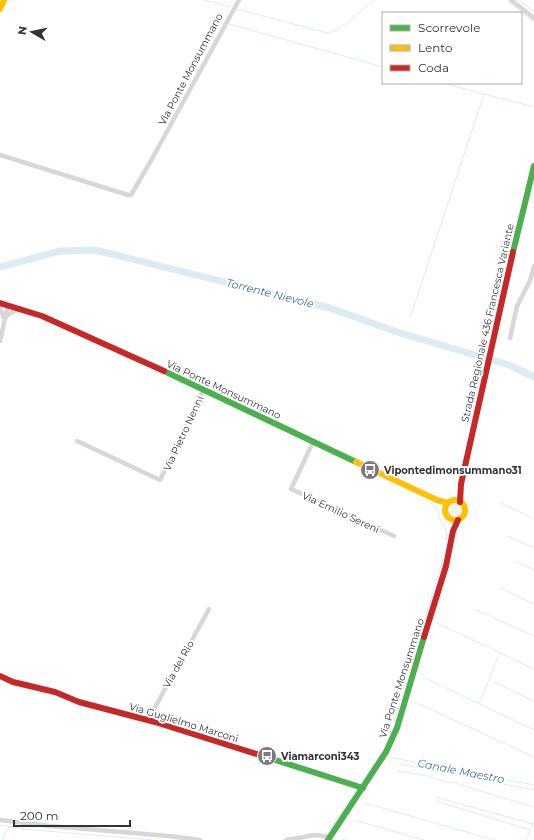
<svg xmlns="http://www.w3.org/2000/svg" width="534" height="840" font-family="Montserrat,sans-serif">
<rect width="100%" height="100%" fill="#fff"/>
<circle fill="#f1f5ed" cx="455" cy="510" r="7"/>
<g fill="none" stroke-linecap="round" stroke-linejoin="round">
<g stroke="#ddebf3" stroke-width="1">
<polyline points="204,0 231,7"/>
<polyline points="506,0 534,22"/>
<polyline points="519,0 534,12"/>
<path d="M237,9L327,33C340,32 363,8 374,0"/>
<polyline points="229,24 383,67"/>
<polyline points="442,83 534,107"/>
<polyline points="410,318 484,94"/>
<polyline points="499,502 534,519"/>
<polyline points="507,536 534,548"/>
<polyline points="515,561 534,570"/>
<polyline points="501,588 534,604"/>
<polyline points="474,609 534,636"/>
<polyline points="437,623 534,669"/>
<polyline points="423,677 534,730"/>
<path d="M406,680L446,549C447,533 448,532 440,519C439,516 439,512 437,509C435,504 429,504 427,498"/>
<polyline points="494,682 534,701"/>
<polyline points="417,703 534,757"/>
<polyline points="479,703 500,653"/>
<polyline points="388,757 534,785"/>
<polyline points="399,764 534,790"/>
<polyline points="397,771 427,776 450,783 456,782 460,785 534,807"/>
<polyline points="365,777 381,754 395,725 394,720 404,687"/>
<polyline points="436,797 533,824"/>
<polyline points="436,801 530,830"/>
<polyline points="365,803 495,840"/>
<polyline points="354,820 424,840"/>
<polyline points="0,825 34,830 153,840"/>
<polyline points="331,828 354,794"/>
<polyline points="342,839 346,840"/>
<polyline points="3,840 6,831 9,827"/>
<polyline points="526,840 534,821"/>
</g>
<polyline stroke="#ddebf3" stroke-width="7" points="0,267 60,251 95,250 330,308 397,332 509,365 534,377"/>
<g stroke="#d7d7d7" stroke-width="4.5">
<polyline points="511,0 534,18"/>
<polyline points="0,155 128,195 131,195 153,157 239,0"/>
<polyline points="0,308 4,318"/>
<polyline points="5,318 9,314 19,309"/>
<polyline points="510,338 517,306 530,281 534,266"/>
<polyline points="0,341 8,305"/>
<polyline points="77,441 160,480 203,390"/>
<polyline points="313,442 291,489 394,536"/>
<polyline points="148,720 209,609"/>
<polyline points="0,820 50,826 169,836 200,840"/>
<polyline points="286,840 315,835 330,837"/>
</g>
<g stroke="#4caf50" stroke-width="6">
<polyline points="513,252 534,166"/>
<polyline points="164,371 356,462"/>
<polyline points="266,757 363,788"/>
<polyline points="328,840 386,752 397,728 424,637"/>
</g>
<g stroke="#ffc107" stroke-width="6">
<polyline points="0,9 4,0"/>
<polyline points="356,462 437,500 448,503"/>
<circle cx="455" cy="510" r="10"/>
</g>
<g stroke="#c62828" stroke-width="6">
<polyline points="0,303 42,316 164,371"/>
<polyline points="460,502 461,484 513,252"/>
<polyline points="424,637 446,566 453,531 458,520"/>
<polyline points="0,676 13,682 55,692 79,702 155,722 266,757"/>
</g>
</g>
<defs>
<g id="bus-disc" transform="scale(1)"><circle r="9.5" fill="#7a7a7a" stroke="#fff"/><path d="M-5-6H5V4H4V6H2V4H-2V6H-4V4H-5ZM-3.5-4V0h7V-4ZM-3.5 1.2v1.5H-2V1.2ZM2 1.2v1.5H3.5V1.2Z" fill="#fff"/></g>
</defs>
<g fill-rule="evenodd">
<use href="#bus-disc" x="370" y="470"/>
<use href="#bus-disc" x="267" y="756"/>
</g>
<g text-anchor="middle" stroke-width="4" stroke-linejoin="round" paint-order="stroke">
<g font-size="10" fill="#333" stroke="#fff">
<text transform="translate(190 69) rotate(-62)" y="4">Via Ponte Monsummano</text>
<text transform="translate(487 323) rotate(-77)" y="4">Strada Regionale 436 Francesca Variante</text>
<text transform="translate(224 389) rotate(25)" y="4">Via Ponte Monsummano</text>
<text transform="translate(183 433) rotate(-65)" y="4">Via Pietro Nenni</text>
<text transform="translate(341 512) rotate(25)" y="4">Via Emilio Sereni</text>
<text transform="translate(178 664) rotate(-61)" y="4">Via del Rio</text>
<text transform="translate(401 678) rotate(-72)" y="4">Via Ponte Monsummano</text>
<text transform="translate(184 722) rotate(17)" y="4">Via Guglielmo Marconi</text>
</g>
<g font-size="10" font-weight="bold" fill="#333" stroke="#fff" text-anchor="start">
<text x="384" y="474">Vipontedimonsummano31</text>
<text x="281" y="760">Viamarconi343</text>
</g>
<g font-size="11" font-style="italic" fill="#3f7597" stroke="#fff">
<text transform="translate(270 293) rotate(14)" y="4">Torrente Nievole</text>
<text transform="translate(461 771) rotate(11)" y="4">Canale Maestro</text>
</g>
</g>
<rect x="382" y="12" width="140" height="72" fill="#ffffff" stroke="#adadad"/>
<rect x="390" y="25" width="20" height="6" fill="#4caf50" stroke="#adadad"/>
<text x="418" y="32" font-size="12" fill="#333333">Scorrevole</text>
<rect x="390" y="45" width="20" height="6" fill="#ffc107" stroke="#adadad"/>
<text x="418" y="52" font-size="12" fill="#333333">Lento</text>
<rect x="390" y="65" width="20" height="6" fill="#c62828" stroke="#adadad"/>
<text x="418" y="72" font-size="12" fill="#333333">Coda</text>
<g transform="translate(32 32) rotate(279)" stroke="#ffffff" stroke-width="3" paint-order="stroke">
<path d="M0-3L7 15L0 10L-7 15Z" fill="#333333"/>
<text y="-6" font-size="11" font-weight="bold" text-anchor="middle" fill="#333333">N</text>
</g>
<path d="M14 820v6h116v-6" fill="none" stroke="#333333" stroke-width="2"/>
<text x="20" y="820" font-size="12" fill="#333333" stroke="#ffffff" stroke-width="3" paint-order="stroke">200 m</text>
</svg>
